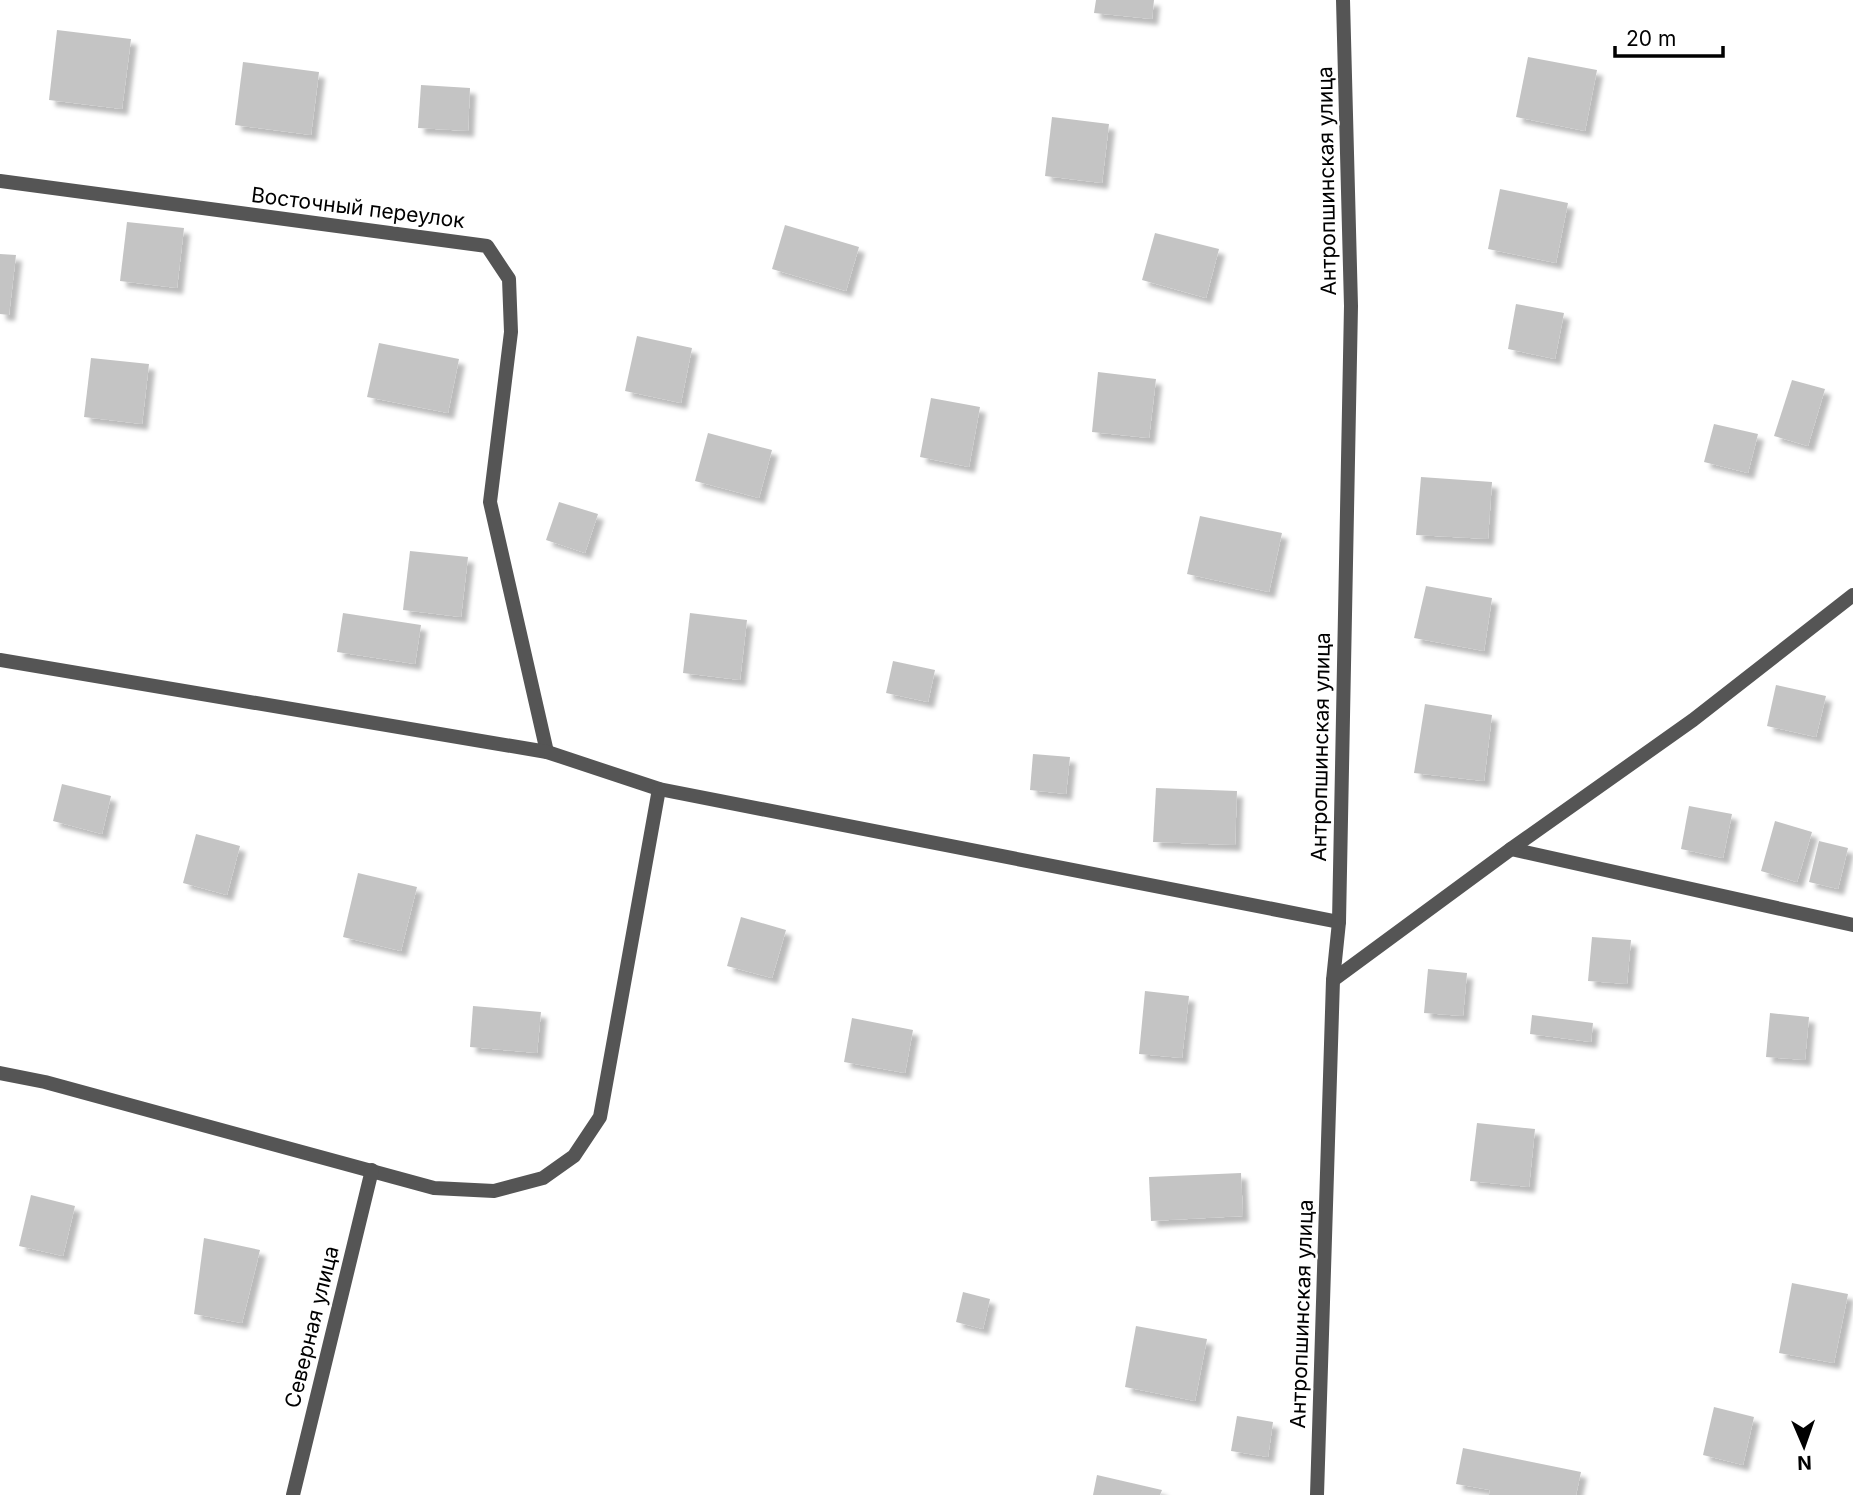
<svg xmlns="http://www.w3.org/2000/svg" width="1853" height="1495" font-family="Inter,sans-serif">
<defs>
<filter id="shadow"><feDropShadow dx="6" dy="6" stdDeviation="2" flood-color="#0004"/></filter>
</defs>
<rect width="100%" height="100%" fill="#fff"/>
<g fill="#c4c4c4" filter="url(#shadow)">
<polygon points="1096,0 1154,0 1152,19 1094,13"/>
<polygon points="57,30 131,39 122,109 49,100"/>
<polygon points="1528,57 1597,70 1585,131 1516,117"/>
<polygon points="243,62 319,72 311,135 235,125"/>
<polygon points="421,85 470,88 468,131 418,128"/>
<polygon points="1052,117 1109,124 1102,183 1045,176"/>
<polygon points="1500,189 1568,203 1556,263 1488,249"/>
<polygon points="127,222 184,228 177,288 120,281"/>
<polygon points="785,225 859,247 846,291 772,269"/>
<polygon points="1155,233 1219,249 1206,298 1142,280"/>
<polygon points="0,254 16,255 9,315 0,314"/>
<polygon points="1516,304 1564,313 1555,359 1508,349"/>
<polygon points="637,336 692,348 681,403 625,391"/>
<polygon points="379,343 459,359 448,413 367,397"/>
<polygon points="91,358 149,364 142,424 84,417"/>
<polygon points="1098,372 1156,379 1149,438 1092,432"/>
<polygon points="1792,380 1825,389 1808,446 1774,436"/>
<polygon points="931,398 980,407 969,467 920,457"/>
<polygon points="1714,424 1758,434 1748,473 1704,462"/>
<polygon points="708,433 772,450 759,498 695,481"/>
<polygon points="1421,477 1492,482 1488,539 1416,535"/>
<polygon points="559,502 598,514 585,553 546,540"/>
<polygon points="1200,516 1282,533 1269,592 1187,574"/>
<polygon points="410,551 468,557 461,617 403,610"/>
<polygon points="1426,586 1492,598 1484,651 1414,638"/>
<polygon points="343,613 421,625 415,664 337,652"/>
<polygon points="690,613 747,620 740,680 683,673"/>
<polygon points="893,661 935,670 928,702 886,693"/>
<polygon points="1776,685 1826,696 1816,737 1767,726"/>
<polygon points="1425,704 1492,715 1484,781 1414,773"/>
<polygon points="1033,754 1070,757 1066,794 1030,790"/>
<polygon points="62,784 111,796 102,834 53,821"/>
<polygon points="1156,788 1237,791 1235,845 1153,842"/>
<polygon points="1689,806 1732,814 1723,858 1681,849"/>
<polygon points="1775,821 1812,832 1797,882 1761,871"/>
<polygon points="196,834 240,846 227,895 183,883"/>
<polygon points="1819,841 1848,848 1838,889 1809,882"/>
<polygon points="358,873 417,887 401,951 343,937"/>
<polygon points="741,917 786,930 772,978 727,966"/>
<polygon points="1592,937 1631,940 1627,984 1588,981"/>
<polygon points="1428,969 1467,973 1463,1016 1424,1013"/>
<polygon points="1145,991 1189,996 1182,1058 1139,1054"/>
<polygon points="473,1006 541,1012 537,1053 470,1047"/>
<polygon points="1770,1013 1809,1017 1805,1060 1766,1057"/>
<polygon points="1532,1015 1593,1023 1591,1042 1530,1034"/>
<polygon points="852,1018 913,1030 905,1073 844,1062"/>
<polygon points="1477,1123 1535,1129 1529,1187 1470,1181"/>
<polygon points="1241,1173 1243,1216 1151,1221 1149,1177"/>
<polygon points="31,1195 75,1206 63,1256 19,1246"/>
<polygon points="204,1238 260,1250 242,1323 194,1314"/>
<polygon points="1792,1283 1848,1294 1834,1363 1779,1353"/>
<polygon points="963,1292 990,1299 983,1329 956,1322"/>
<polygon points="1136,1326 1207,1339 1195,1401 1125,1387"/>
<polygon points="1714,1407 1754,1417 1743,1465 1703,1455"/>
<polygon points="1237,1416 1273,1422 1268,1457 1231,1451"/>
<polygon points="1463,1448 1581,1472 1576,1495 1489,1495 1490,1490 1456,1484"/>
<polygon points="1097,1475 1162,1490 1160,1495 1093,1495"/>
</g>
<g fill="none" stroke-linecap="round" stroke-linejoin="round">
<polyline stroke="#555" stroke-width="14" points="1511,849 1853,925"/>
<g stroke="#555" stroke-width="14">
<polyline points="0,181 487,246 509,279 511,332 490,502 547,752"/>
<polyline points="0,660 547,752 659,789 1339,922"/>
<polyline points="1333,980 1511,849 1693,720 1853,595"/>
<polyline points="0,1073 45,1082 434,1188 494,1191 543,1178 574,1156 600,1117 659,789"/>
<polyline points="293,1495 372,1170"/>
</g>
<polyline stroke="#555" stroke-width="14" points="1317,1495 1333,980 1339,922 1351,306 1343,0"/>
</g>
<g text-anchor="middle" stroke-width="5" stroke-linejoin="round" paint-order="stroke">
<g font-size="21" fill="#000" stroke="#fff">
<text transform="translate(1327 181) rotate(-91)" y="7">Антропшинская улица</text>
<text transform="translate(358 208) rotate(7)" y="7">Восточный переулок</text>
<text transform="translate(1321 747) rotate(-89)" y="7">Антропшинская улица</text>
<text transform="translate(1302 1314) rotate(-88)" y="7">Антропшинская улица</text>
<text transform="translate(312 1327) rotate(-76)" y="7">Северная улица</text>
</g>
</g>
<g transform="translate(1804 1446) rotate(178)" stroke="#ffffff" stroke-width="5" paint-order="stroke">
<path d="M0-5L12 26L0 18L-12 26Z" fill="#000000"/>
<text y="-10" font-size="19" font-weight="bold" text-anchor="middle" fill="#000000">N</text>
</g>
<path d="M1615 46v10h108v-10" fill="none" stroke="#000000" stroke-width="3.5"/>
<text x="1626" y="46" font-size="21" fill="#000000" stroke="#ffffff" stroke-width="5" paint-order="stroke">20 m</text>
</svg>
